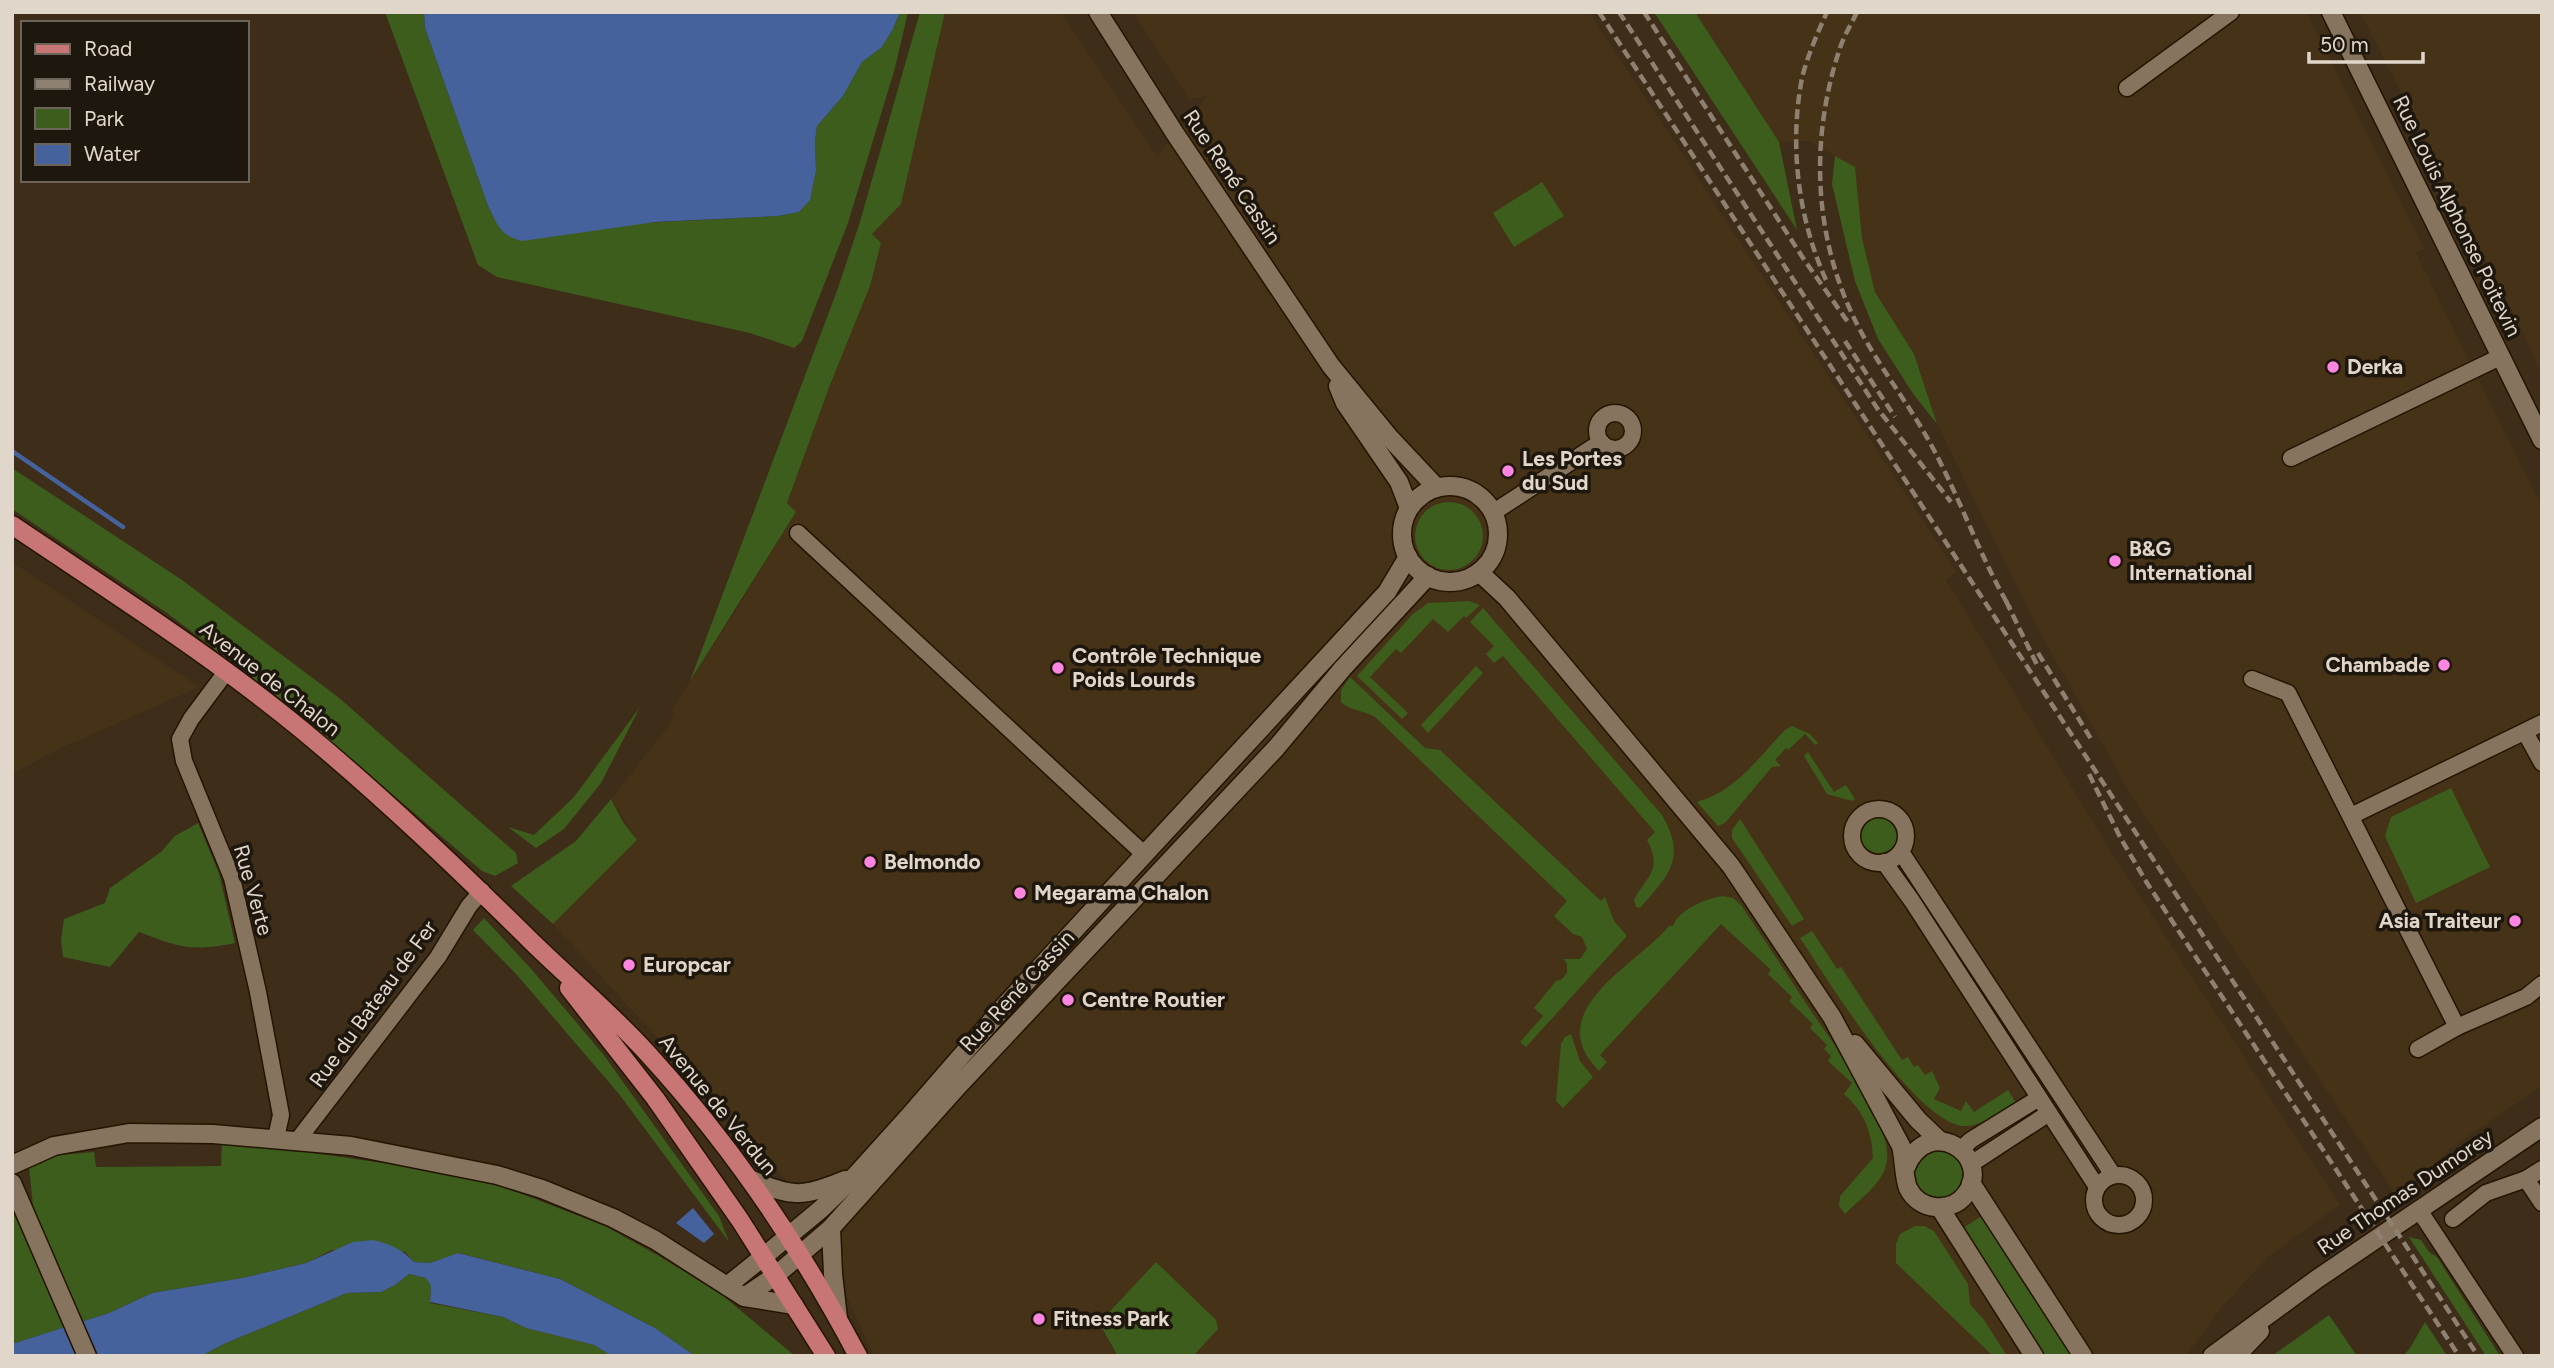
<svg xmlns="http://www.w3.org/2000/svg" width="2554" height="1368" font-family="Figtree,sans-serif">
<rect width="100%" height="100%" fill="#3d2d19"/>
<g fill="#463217">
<polygon points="945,12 1061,12 1157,156 1208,96 1189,99 1133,12 1589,12 1957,572 1946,580 2113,855 2340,1205 2268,1257 2223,1306 2186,1356 874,1356 840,1282 839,1244 765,1155 553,924 637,840 611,799 669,725 674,715 672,709 738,607 796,512 787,504 830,385 870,286 881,243 872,234 901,204"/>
<polygon points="1695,12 2307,12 2424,249 2416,253 2542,506 2542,1086 2450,1149 2429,1171 2396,1195 2131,795 2037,627 1937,424 1914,354 1875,292 1862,238 1855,167 1808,141 1779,142"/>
<polygon points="2360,12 2542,12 2542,376 2524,334"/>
<polygon points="12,562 199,687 59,749 12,774"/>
</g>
<g fill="#3c5d1c">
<polygon points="385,12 424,12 425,28 488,206 501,230 778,216 799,212 810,199 816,171 815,141 817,126 843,96 862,62 882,47 893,29 900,12 908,12 895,68 848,223 802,341 794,348 750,333 497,277 478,265"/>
<polygon points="920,12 945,12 901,204 872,234 881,243 870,286 830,385 787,503 796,512 690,681 838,288 859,225"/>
<polygon points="1654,12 1695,12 1779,142 1797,230"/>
<polygon points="1835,156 1855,167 1862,238 1875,292 1914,354 1937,424 1914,395 1878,339 1855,281 1832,184"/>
<polygon points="1542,182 1564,216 1514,247 1493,213"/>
<polygon points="12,468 182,580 338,697 516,853 518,863 495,876 482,871 282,700 167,613 12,509"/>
<circle cx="1449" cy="536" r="34"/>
<polygon points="1469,601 1480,605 1466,618 1464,616 1448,632 1433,619 1401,653 1396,649 1370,677 1408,713 1402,719 1357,676 1413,614 1428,603"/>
<path d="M1483,608L1662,815C1687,858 1669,875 1640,908L1636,907L1634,900C1647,875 1663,871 1647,840L1655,832L1503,656L1494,663L1486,654L1494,646L1470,622Z"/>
<polygon points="1476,666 1483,673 1428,733 1421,725"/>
<path d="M1350,677L1425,748L1440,750L1601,901L1605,897L1614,921L1627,936L1526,1047L1520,1042L1543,1016L1534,1008L1556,981L1562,979L1567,973V964L1564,959H1580L1587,949L1582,937L1573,934L1554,916L1567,901L1375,717C1365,711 1349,710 1341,702V690Z"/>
<polygon points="640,707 601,783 564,829 536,848 508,827 534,835 574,797"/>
<path d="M1792,726L1810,734L1818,743L1815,745L1805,734L1788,750L1786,748L1775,760L1781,766L1772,767L1725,823L1718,826L1697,802C1736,791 1758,758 1785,730Z"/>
<polygon points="1808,752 1834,792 1846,785 1855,799 1852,801 1827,794 1804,756"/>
<polygon points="2451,788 2490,867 2416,903 2385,836 2391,817"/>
<polygon points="611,799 623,822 637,840 553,924 511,886 576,841"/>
<circle cx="1878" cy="836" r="19"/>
<polygon points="1740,819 1804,919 1792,926 1732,838 1732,830"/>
<path d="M198,823L219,873L235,943C192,952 178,947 139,932L110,967L63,957L61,940L64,919L105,903L110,888L161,852L175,836Z"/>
<path d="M1723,896L1733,898L1741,905C1764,939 1787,974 1809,1008C1832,1042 1892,1120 1887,1160C1885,1182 1860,1199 1845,1214L1839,1206L1840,1196L1873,1158C1872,1131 1864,1112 1844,1094L1852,1083L1828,1061L1831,1056L1824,1049L1827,1045L1810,1028L1813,1024L1789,1001L1792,997L1768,974L1771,970L1721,924L1600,1055L1607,1062L1599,1071C1539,1011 1637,965 1669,926H1673C1678,910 1707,898 1723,896Z"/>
<polygon points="484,918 533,971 603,1054 719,1216 729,1242 619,1094 517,975 473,930"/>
<path d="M1812,931L1837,969L1841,967L1902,1060L1908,1057L1914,1067L1918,1065L1925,1075L1932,1071L1940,1088L1934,1099L1961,1111L1966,1101L1974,1112L2008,1090L2016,1103C2002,1112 1986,1124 1968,1126C1920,1131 1826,977 1800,938Z"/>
<polygon points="1571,1034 1580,1061 1593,1077 1563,1108 1556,1101 1561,1044 1565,1037"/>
<polygon points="222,1140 397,1165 494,1183 605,1226 659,1256 722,1295 795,1356 695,1356 655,1328 560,1279 459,1253 430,1263 414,1262 405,1252 332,1250 306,1263 242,1278 152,1293 109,1313 12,1344 12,1214 33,1206 29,1167 59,1155 94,1152 96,1167 221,1166"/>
<circle cx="1939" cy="1173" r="24"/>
<polygon points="1983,1215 2074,1356 2042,1356 1959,1231"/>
<polygon points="1915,1226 1924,1226 1934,1231 1968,1284 1970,1304 1984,1320 2007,1356 1993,1356 1896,1263 1896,1244 1900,1234"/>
<polygon points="2409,1237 2421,1240 2429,1252 2437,1257 2500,1356 2486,1356"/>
<polygon points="1156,1262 1216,1320 1218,1329 1193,1356 1118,1356 1099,1323"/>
<polygon points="409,1274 426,1278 431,1286 430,1303 503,1317 526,1328 594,1345 612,1356 201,1356 226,1343 347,1293 381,1292 395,1285"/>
<polygon points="2329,1315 2357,1356 2272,1356"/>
<polygon points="2425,1322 2447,1356 2403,1356 2410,1348"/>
</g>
<g fill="#45629d">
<path d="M424,12H900L893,29L882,47L862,62L843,96L817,126L815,141L816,171L810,200L799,212L778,216L655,222L522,241C500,236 498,225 488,206L425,28Z"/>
<polygon points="693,1208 714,1234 704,1243 676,1223"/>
<path d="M373,1240C390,1244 402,1249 414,1262L430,1263L458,1253L560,1279L655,1328L695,1356H612L594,1345L526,1328L503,1317L430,1302L431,1286L426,1278L409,1274L395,1285L381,1292L347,1293L226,1343L201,1356H12V1344L109,1313L152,1293L242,1278L306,1263L353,1242Z"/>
</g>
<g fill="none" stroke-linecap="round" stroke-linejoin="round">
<polyline stroke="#45629d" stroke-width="4.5" points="12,451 123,527"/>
<g stroke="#241502" stroke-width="19">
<g id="minor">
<polyline points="2127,88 2231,12"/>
<circle cx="1615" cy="431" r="18"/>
<polyline points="2291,458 2500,357"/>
<polyline points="1494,512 1601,442"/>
<polyline points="798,533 1145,855"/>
<polyline points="226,672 191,719 180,739 184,761 232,878 258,992 281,1115 276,1138"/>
<polyline points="2252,679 2288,693 2457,1027"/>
<polyline points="2525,732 2542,763"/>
<circle cx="1879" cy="836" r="27"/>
<polyline points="2351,816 2542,723"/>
<polyline points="1901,852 2113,1175"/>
<polyline points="1884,862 1912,901 2097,1187"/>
<polyline points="2418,1049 2457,1027 2526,997 2542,984"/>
<polyline points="297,1141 438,957 469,906 482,891"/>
<polyline points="1961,1149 1971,1140 2039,1098"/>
<polyline points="1971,1164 2049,1113"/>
<circle cx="2119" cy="1200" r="25"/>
<polyline points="2526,1179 2542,1203"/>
<polyline points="2419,1210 2515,1356"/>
<polyline points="2453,1219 2486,1193 2526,1179 2542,1169"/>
</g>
</g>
<g stroke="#241502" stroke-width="21">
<g id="tertiary">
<polyline points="2331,12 2542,440"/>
<polyline points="12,1165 54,1146 129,1133 213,1134 351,1146 497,1175 542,1189 613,1218 655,1240 744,1297 794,1305"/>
<polyline points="727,1286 763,1257"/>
<polyline points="744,1297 775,1276"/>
<polyline points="2212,1356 2317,1279 2542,1127"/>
<polyline points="2236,1356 2260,1331"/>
</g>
</g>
<g stroke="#241502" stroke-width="21">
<g id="secondary">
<polyline points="1098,12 1174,132 1331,366 1389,437 1436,487"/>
<polyline points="1338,386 1345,403 1399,482 1409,508"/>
<circle cx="1450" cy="534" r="48"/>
<path d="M1479,572L1507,598L1731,866L1832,1017L1901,1146C1904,1158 1904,1179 1908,1188C1919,1211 1951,1214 1966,1194C1994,1155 1928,1113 1906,1167"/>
<polyline points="1855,1044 1918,1120 1940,1141"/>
<path d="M752,1180C793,1198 804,1197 845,1180"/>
<polyline points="12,1183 87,1356"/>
<polyline points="1971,1183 2083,1356"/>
<polyline points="1940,1208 2034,1356"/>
<polyline points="831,1228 833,1274 838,1318"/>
<polyline points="763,1257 821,1209 855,1176 910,1115 1008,1002 1387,592 1408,557"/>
<polyline points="775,1276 831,1228 959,1085 1276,748 1343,668 1428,576"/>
</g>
</g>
<g stroke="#241502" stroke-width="21">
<g id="primary">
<path d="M12,525C110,591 211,655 302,730C383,797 458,869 532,942C571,980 613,1015 649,1055C733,1147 800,1246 858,1356"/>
<polyline points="569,988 655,1098 740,1220 826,1356"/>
</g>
</g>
<use href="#minor" stroke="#86745e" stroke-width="16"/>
<use href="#tertiary" stroke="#86745e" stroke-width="18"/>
<use href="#secondary" stroke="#86745e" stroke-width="18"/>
<use href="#primary" stroke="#c87576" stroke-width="18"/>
<g stroke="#8f8171" stroke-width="4.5" stroke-dasharray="10 5" stroke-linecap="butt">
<polyline points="1599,12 2478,1356"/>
<polyline points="1619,12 1877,408 1951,502"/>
<polyline points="1644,12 1805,261 1850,325"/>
<path d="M1857,12C1851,25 1843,37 1839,51C1809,143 1814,242 1859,328C1880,368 1908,403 1929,441C1959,495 1979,555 2010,608"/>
<path d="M1826,280C1798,218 1789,145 1802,78C1807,57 1818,32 1827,12"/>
<polyline points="1845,341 1895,417"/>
<polyline points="2006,601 2038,667"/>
<polyline points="2038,653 2093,742"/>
<polyline points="2089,774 2120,837 2147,883 2459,1356"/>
</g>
</g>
<g fill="#fe85e0" stroke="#1e170e" stroke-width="2.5">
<circle cx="2333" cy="367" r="7"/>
<circle cx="1508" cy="471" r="7"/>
<circle cx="2115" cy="561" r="7"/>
<circle cx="2444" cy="665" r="7"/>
<circle cx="1058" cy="668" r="7"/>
<circle cx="870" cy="862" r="7"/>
<circle cx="1020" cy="893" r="7"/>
<circle cx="2515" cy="921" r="7"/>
<circle cx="629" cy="965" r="7"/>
<circle cx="1068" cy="1000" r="7"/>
<circle cx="1039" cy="1319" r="7"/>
</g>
<g text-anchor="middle" stroke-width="7" stroke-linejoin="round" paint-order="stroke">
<g font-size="21" fill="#e1d6ca" stroke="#1e170e">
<text transform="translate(1232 177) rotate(56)" y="7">Rue René Cassin</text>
<text transform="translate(2457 216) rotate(64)" y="7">Rue Louis Alphonse Poitevin</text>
<text transform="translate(270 679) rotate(38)" y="7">Avenue de Chalon</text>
<text transform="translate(253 890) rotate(74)" y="7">Rue Verte</text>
<text transform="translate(1017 991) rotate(-47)" y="7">Rue René Cassin</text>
<text transform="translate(373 1004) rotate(-54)" y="7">Rue du Bateau de Fer</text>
<text transform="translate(718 1105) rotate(51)" y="7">Avenue de Verdun</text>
<text transform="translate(2405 1192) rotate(-34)" y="7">Rue Thomas Dumorey</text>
</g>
<g font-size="21" font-weight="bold" fill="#e1d6ca" stroke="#1e170e" text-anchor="start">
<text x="2347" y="374">Derka</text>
<text x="1522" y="466">Les Portes<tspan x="1522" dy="24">du Sud</tspan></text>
<text x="2129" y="556">B&amp;G<tspan x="2129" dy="24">International</tspan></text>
<text x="1072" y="663">Contrôle Technique<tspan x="1072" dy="24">Poids Lourds</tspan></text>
<text x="2430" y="672" text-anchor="end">Chambade</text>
<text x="884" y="869">Belmondo</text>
<text x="1034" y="900">Megarama Chalon</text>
<text x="2501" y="928" text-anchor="end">Asia Traiteur</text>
<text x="643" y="972">Europcar</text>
<text x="1082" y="1007">Centre Routier</text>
<text x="1053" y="1326">Fitness Park</text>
</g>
</g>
<rect width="2554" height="1368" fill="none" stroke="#e1d6ca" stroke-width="28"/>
<rect x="21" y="21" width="228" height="161" fill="#1e170e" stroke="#6c6359" stroke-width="2"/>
<rect x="35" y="44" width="35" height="10" fill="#c87576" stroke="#6c6359" stroke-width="2"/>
<text x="84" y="56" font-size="21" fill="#e1d6ca">Road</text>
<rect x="35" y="79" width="35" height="10" fill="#8f8171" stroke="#6c6359" stroke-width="2"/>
<text x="84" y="91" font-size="21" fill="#e1d6ca">Railway</text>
<rect x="35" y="108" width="35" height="21" fill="#3c5d1c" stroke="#6c6359" stroke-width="2"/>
<text x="84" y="126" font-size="21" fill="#e1d6ca">Park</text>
<rect x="35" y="144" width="35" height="21" fill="#45629d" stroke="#6c6359" stroke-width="2"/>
<text x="84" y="161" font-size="21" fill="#e1d6ca">Water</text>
<path d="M2309 52v10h114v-10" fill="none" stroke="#e1d6ca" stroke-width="3.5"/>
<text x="2320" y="52" font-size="21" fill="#e1d6ca" stroke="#1e170e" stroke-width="5" paint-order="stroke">50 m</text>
</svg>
